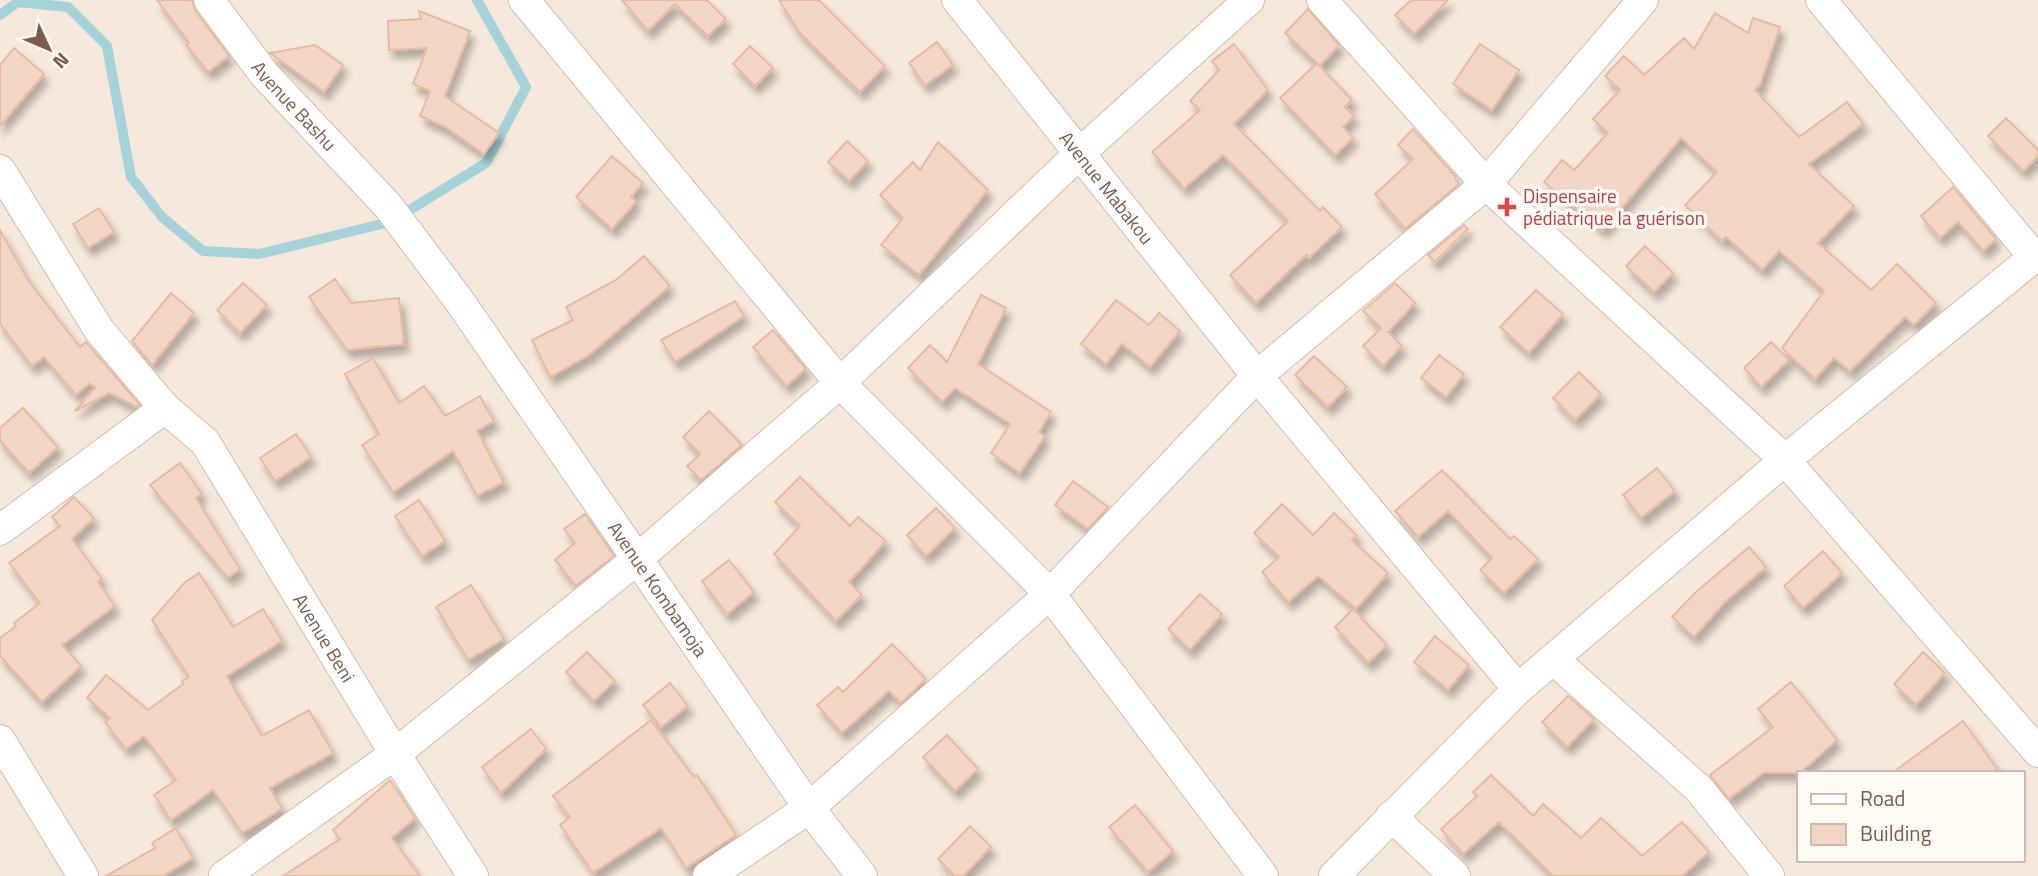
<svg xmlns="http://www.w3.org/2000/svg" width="2038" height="876" font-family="'Titillium Web',sans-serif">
<defs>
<filter id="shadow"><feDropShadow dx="4.5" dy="8" stdDeviation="3.5" flood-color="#0004"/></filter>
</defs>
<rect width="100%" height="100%" fill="#fdf6ec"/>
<path fill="#f5e8da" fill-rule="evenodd" d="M0,0H2038V876H0ZM1798,773H2022V860H1798Z"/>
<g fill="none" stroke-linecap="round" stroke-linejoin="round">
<polyline stroke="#a5d3da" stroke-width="10" points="0,15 18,2 68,7 107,46 131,177 162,217 203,251 259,254 390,222 486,163 526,87 477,0"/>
</g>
<g fill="#f3d5c3" stroke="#e6bba3" stroke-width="2" filter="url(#shadow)">
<polygon points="157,0 192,0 195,10 229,56 208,72 186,45 189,43"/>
<polygon points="622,0 707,0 726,19 708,36 675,4 648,31"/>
<polygon points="779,0 819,0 885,66 860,92 799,32"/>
<polygon points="1411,0 1448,0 1414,34 1395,15"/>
<polygon points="1308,9 1339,45 1320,66 1285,33"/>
<polygon points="419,11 470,31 445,96 499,133 484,154 445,127 420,116 430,91 413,84 427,48 389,50 388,21 421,19"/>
<polygon points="1715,13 1748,33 1753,18 1780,27 1760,85 1755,90 1799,137 1847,102 1863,124 1809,164 1854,206 1818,243 1871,290 1897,264 1936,303 1914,325 1905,317 1850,371 1834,358 1815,379 1782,348 1824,291 1779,251 1762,270 1726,237 1722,241 1685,205 1717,172 1681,138 1603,230 1544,182 1562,160 1574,170 1608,133 1593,119 1620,90 1605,76 1624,56 1644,75 1684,38 1694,49"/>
<polygon points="937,42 953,65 925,85 909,63"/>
<polygon points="1234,44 1268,90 1234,124 1320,211 1323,207 1342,227 1309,258 1306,255 1256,303 1230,275 1288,221 1223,155 1184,188 1152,152 1200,110 1190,101 1219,70 1212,61"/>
<polygon points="1480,44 1519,70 1492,110 1453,84"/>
<polygon points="315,45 343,65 324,92 270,53"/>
<polygon points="750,46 773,68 755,86 733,64"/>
<polygon points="14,48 44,74 0,126 0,65"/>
<polygon points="1317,63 1352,100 1345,107 1354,116 1343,127 1353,138 1335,155 1280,98"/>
<polygon points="2006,118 2038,150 2038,156 2023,171 1988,136"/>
<polygon points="1413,129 1456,177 1455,179 1459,184 1405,229 1375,194 1413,159 1398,145"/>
<polygon points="847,141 868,161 849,181 828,162"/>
<polygon points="938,142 988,190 919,275 881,245 903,218 880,195 913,162 920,170"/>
<polygon points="612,156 643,183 631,197 636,202 612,229 576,197"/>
<polygon points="1953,187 1996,239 1983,251 1958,222 1940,238 1921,216"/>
<polygon points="99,208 114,232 88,248 73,224"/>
<polygon points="1464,225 1468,229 1435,262 1428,255"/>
<polygon points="0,230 28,280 80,347 86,342 140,405 137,407 109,393 75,411 95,387 89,384 76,395 44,357 32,366 0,324"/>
<polygon points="1645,246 1673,273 1654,292 1626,266"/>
<polygon points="644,256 670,286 589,355 550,377 532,340 573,320 566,307 616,280"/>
<polygon points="335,279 351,303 399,298 404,344 347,350 309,297"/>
<polygon points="243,283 267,305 240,333 217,310"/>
<polygon points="1395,283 1415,303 1388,332 1402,346 1383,366 1363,346 1381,328 1363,311"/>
<polygon points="1536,290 1563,314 1529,353 1500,327"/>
<polygon points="171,293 194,313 152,365 132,341"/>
<polygon points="981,295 1006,308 978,364 1051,412 1039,432 1045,436 1020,473 991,453 1010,424 955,388 942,402 908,368 930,345 947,362"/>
<polygon points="1116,300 1149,325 1159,313 1180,331 1150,367 1122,344 1106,364 1081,344"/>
<polygon points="735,301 744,316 675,362 661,340"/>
<polygon points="773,330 806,369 786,386 753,347"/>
<polygon points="1771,342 1789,360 1761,387 1744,368"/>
<polygon points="1439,355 1464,374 1446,397 1421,378"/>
<polygon points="1314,356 1347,387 1328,407 1295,375"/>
<polygon points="373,358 399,403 424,386 445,416 480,396 494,421 477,431 504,482 477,496 453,451 393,492 362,445 379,434 345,374"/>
<polygon points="1579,372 1601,394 1575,420 1553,398"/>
<polygon points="23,408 58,447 29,473 0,441 0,428"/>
<polygon points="709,411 742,445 701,480 687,466 700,454 683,437"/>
<polygon points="296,434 311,457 275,481 260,458"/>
<polygon points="180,463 202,494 196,498 240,569 228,578 150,485"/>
<polygon points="1657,468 1675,491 1641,518 1623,495"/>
<polygon points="1442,470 1510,539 1514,536 1538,559 1504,593 1480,570 1492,558 1448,511 1418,537 1395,511"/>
<polygon points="800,477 850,526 858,517 886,541 849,582 862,595 836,621 774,554 800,526 775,502"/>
<polygon points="1073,481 1108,507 1088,529 1055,505"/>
<polygon points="74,497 94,518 72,539 102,579 98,582 115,606 62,645 81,666 42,702 0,656 0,638 16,626 14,623 40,603 9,563 60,526 52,517"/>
<polygon points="419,500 445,541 422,556 395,516"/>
<polygon points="1282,504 1313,535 1334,513 1357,536 1352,540 1388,573 1356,609 1318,576 1288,602 1262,572 1279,557 1254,533"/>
<polygon points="936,508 955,528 926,556 907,535"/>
<polygon points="585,514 614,556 576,586 555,560 575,543 564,529"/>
<polygon points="1749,547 1766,567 1725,602 1694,637 1672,617 1695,593"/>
<polygon points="1823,551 1842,573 1803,608 1784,586"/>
<polygon points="729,560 754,592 727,614 702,581"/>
<polygon points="199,573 233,627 263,609 282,641 227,676 262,736 309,710 333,753 270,788 282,809 242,833 213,790 171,820 154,795 176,780 144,736 126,749 105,722 110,718 87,698 106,675 148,710 183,684 182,681 189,677 152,620 184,583"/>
<polygon points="471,585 504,639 468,660 436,607"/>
<polygon points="1200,594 1222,614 1190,650 1168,629"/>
<polygon points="1353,609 1387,645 1368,663 1335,627"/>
<polygon points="1435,636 1469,665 1448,690 1414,662"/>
<polygon points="892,644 926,679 901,703 889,691 842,733 817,705 838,687 843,692"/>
<polygon points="587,652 615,681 594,701 566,672"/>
<polygon points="1923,652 1945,673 1916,705 1894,684"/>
<polygon points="1791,682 1837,740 1800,773 1763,773 1729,799 1710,775 1773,727 1758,709"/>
<polygon points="670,683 688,706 661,727 643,705"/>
<polygon points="1568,696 1594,719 1567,747 1542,722"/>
<polygon points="651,720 694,777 697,775 736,835 686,868 661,828 593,873 560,825 570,817 553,796"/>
<polygon points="1963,721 2000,773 1892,773"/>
<polygon points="531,729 546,749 501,793 482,767"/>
<polygon points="947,735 978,769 955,791 923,757"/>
<polygon points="1491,775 1533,816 1543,804 1581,838 1601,818 1642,856 1682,822 1709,852 1682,876 1553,876 1499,822 1463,854 1441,829 1477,796 1473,792"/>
<polygon points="390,780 415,818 392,838 420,876 283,876 340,839 333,830"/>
<polygon points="1135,805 1173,851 1148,872 1109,827"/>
<polygon points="970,826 991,847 963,876 955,876 938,859"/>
<polygon points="176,828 193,858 163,876 106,876 155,848 152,843"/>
</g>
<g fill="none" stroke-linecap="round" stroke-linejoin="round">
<g stroke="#d1beb0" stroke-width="32">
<g id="street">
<path id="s1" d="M209,0L264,74L388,206L458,299L809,808L862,876"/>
<polyline points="524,0 840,383 1050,594 1263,876"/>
<path id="s2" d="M957,0L1257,376L1518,689"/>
<polyline points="1322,0 1486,184 1785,460 2038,752"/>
<polyline points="1821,0 2034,257"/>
<path id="s3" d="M0,170L99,330L165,408L205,442L395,754L473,876"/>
<polyline points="0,530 165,408"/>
<polyline points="1553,659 1699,789 1769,876"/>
<polyline points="0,740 83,876"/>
<polyline points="1391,816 1455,876"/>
<polyline points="224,876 395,754 636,560 840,383 1081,152 1249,0"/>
<polyline points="708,876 809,808 1050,594 1257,376 1486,184 1643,0"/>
<polyline points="1334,876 1518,689 1785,460 2038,254"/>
</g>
</g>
<use href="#street" stroke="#fff" stroke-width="30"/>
</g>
<path fill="#e0444e" stroke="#fffaf3" stroke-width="2.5" d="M1503.5 196.5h7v7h7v7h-7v7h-7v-7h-7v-7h7z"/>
<g text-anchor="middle" stroke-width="7" stroke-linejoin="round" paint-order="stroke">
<g font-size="19" fill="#7a5c4d" stroke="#fffaf3">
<text dy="7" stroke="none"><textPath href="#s1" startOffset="136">Avenue Bashu</textPath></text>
<text dy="7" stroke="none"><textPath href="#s2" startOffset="240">Avenue Mabakou</textPath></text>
<text dy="7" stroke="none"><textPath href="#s1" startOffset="742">Avenue Kombamoja</textPath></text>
<text dy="7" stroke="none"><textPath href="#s3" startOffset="572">Avenue Beni</textPath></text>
</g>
<g font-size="19" fill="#be3a42" stroke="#fffaf3" text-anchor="start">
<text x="1523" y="203">Dispensaire<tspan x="1523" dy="22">pédiatrique la guérison</tspan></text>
</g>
</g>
<rect x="1797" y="771" width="228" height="91" fill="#fffaf3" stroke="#cabbb1" stroke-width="2"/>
<rect x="1811" y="794" width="35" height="10" fill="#ffffff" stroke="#cabbb1" stroke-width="2"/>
<text x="1860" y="806" font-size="21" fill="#7a5c4d">Road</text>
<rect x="1811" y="824" width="35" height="21" fill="#f3d5c3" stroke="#cabbb1" stroke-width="2"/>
<text x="1860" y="841" font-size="21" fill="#7a5c4d">Building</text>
<g transform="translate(49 49) rotate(134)" stroke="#fffaf3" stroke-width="5" paint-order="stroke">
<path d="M0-5L12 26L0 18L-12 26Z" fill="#7a5c4d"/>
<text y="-10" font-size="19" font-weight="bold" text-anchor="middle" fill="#7a5c4d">N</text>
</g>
</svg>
